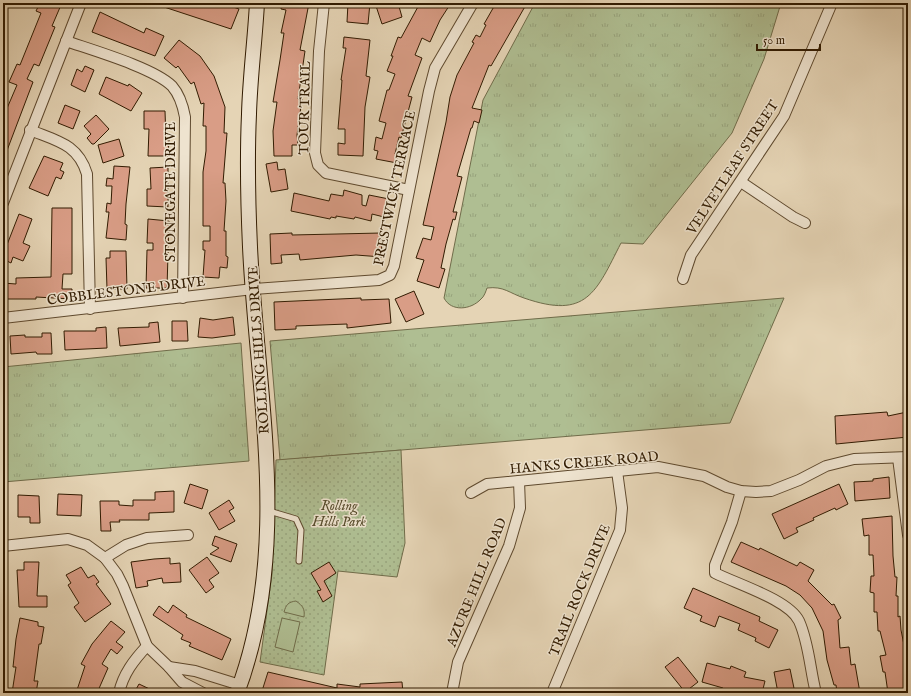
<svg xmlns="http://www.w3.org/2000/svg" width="911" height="696" font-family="'IM FELL English',serif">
<defs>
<pattern id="grass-tufts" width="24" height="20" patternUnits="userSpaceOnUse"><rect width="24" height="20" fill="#afbe92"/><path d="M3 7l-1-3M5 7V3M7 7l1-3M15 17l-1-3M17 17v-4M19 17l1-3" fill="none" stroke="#97a37c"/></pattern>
<pattern id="park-dots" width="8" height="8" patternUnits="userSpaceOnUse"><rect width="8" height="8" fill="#afbe92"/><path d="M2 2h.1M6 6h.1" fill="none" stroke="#97a37c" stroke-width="1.8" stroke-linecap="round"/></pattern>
</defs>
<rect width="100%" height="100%" fill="#e5d4b5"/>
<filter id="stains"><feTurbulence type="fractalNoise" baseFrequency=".005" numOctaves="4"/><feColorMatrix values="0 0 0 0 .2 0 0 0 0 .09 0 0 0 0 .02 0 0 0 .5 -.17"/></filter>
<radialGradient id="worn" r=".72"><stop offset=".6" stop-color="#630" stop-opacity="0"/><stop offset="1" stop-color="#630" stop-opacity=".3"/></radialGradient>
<g fill="url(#grass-tufts)" stroke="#706c4a">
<path d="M535,3H781L764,59L732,133L643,244L621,243C596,292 587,320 524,298C509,293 504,286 487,288C486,291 484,297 481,299C471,310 451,312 444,298L483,100Z"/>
<polygon points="784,298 730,423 280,460 270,341"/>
<polygon points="241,343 249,461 3,482 3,367"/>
</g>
<polygon fill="url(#park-dots)" stroke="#706c4a" points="401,450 405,543 397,577 338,571 324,675 260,662 272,574 276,460"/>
<g fill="#afbe92" stroke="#706c4a">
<path d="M296,601C303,606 305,609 304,617L284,612C286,605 288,602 296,601Z"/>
<polygon points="282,618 300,622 293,652 275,647"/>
</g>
<g fill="#d99d86" stroke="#311b01">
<polygon points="40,3 56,3 61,5 52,26 55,27 39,66 34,64 27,79 33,82 3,161 3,112 5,113 17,85 9,82 17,64 20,65 41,13 36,11"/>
<polygon points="159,3 222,3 239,9 231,29 158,5"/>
<polygon points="282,3 309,3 300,50 305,51 298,99 302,99 297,135 298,145 292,145 292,156 274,156 273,131 277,102 273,102 280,60 284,33 281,33 286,10 281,9"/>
<polygon points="348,3 370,3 368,24 347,22"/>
<polygon points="375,3 398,3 402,17 382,24"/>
<polygon points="420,3 451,3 440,20 430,42 422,38 415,55 422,58 408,96 412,97 401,138 399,137 395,154 398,155 397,163 376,159 378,151 374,150 376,137 382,139 386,123 379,121 387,90 389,90 395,74 387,71 393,56 391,56 398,37 401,38"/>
<polygon points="496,3 527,3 491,66 489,65 472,108 482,110 479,123 474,121 472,128 471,128 457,176 462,177 453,212 457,212 455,220 453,219 446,244 441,268 445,269 439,288 417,281 424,260 416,258 423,238 431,240 434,227 423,225 446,122 450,97 457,75 474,43 472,42 476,35 480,37 486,25 484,24"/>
<polygon points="100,12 144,33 146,28 164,36 155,56 92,32"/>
<polygon points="344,37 370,40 366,76 370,77 365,107 363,156 338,155 338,143 345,144 345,129 338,129 342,80 341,80 346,48 343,48"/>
<polygon points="179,40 200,56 214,76 225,107 224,133 227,133 223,183 225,183 226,201 224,231 226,231 226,256 228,257 227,268 220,267 219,278 203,277 205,250 203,250 203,241 210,241 210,226 203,226 203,172 206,151 206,126 203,126 204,103 201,104 194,82 191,84 178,66 176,68 164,58"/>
<polygon points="85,66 94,70 85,92 71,85 77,69 82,72"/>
<polygon points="106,77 128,86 129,84 142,93 131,111 99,94"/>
<polygon points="65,105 80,111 73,129 58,123"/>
<polygon points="144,111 165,111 166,140 169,140 168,156 148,156 149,129 144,129"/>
<polygon points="96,115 109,129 94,144 92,144 87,138 91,134 84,126"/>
<polygon points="119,139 124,156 103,163 98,145"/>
<polygon points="44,156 63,163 60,170 64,172 61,179 56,177 48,196 29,188"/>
<polygon points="277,162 278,170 285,169 288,189 271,192 266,164"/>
<polygon points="114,166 130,167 126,204 125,224 127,225 126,240 106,238 109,212 106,212 107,203 111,204 112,186 106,186 107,178 113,179"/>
<polygon points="168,167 168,207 147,206 147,189 151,189 150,168"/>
<polygon points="344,190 362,195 362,205 366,206 369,195 389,199 384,217 372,214 371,221 355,217 354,219 336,216 336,218 331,217 330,219 291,211 294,193 329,201 331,194 343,196"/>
<polygon points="52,208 72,208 72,274 63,274 62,289 72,289 72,299 36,297 36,299 3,299 3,283 16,284 16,278 51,277"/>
<polygon points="19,214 32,219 23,243 30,246 23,261 13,257 11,263 3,259 3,255"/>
<polygon points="148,219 169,221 167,288 146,288 147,250 153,250 153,243 147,243"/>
<polygon points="292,233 292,235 381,233 382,257 356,255 300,260 299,254 281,255 282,263 271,264 270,234"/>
<polygon points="110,251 126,251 127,289 107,289 106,258 110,258"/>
<polygon points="414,291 424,314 406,322 395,299"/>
<polygon points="361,298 361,300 389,299 391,323 347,328 347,324 296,326 296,329 275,330 274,302"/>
<polygon points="233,317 235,335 212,338 198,337 200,318 213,320"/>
<polygon points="172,321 187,321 188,341 172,341"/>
<polygon points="158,322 160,342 120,346 118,328 149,327 149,323"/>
<polygon points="106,327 107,348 65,350 64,331 96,331 96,328"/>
<polygon points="42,333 51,333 52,354 37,354 36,352 11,354 10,336 25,335 25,337 42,337"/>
<polygon points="887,412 888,416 907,412 908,437 836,444 835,416"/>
<polygon points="889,477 890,498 855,501 854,482 873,481 873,479"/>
<polygon points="190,484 208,490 202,509 184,503"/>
<polygon points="839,484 848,504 836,510 835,508 813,518 814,520 796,528 798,532 784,539 772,514"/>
<polygon points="174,491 174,512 149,513 149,520 119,520 120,522 110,522 111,531 101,531 100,501 119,501 119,505 133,506 133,500 155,500 155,492"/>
<polygon points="58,494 82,495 81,516 57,515"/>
<polygon points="18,495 39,496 40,523 30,523 30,517 18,517"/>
<polygon points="229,500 234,508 229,511 235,521 219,530 209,513"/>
<polygon points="892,516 893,556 895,577 897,577 896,596 898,596 898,617 900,616 901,630 908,665 908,693 888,693 885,672 883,672 880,656 886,655 880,631 878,631 877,612 874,612 874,593 870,592 871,576 874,576 873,555 869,555 869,535 864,536 862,519"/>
<polygon points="215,536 237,544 231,562 210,554 219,548 212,545"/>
<polygon points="741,542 759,550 760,548 797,566 800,562 814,570 808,581 832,605 834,604 841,618 838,620 840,648 849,647 851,665 855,664 860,693 837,693 836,685 834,685 827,660 823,631 812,608 800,595 786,586 731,562"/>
<polygon points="207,557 219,573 209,580 214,587 206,593 189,570"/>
<polygon points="154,559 170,558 170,564 180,563 181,582 163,583 162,578 147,581 148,586 136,588 131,562"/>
<polygon points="24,562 39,562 37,596 47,596 47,607 19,607 17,570 24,570"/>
<polygon points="329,562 336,573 324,581 332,596 323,602 317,591 321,590 311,573"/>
<polygon points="81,567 88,578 94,575 99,582 96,584 111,604 85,622 74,607 79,603 68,585 71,583 66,575"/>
<polygon points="693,588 760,617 759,621 778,630 769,648 755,641 756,638 738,630 740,624 719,616 715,627 700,621 702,616 684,608"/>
<polygon points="173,605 187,615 186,617 231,639 222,660 189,646 191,643 181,639 183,635 153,615 159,606 168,613"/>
<polygon points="20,618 38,622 38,626 44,627 41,644 39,644 34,681 38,681 36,693 12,693 16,667 13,667 16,639"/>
<polygon points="111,621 125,632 116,642 123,647 117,654 111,649 102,664 108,668 97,693 76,693 85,666 81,664 92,644"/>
<polygon points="678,657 698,682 685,692 665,667"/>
<polygon points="707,663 730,669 731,666 746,672 744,677 765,681 762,693 721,693 723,688 702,682"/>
<polygon points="790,669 795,693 778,693 774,672"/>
<polygon points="268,672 337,688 337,684 360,687 360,684 402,682 403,693 270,693 262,691"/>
<polygon points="139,684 158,693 134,693"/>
</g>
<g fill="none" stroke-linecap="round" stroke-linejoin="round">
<g stroke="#5e492e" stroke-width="7">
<polyline id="lane" points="269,511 296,519 301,530 299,561"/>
</g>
<g stroke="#5e492e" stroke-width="12">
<g id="street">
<polyline points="324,3 319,51 315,153 318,165 326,173 409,190"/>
<path d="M66,41C92,50 154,68 172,86C179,94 183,106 185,117L183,298"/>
<path d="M30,130C57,141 78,144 87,174L90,309"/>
<polyline points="741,182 793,217 805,223"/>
<polyline points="3,203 81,3"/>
<polyline points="683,279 691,255 784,116 832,3"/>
<polyline points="3,318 253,289 379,280 390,275 394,266 429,91 435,68 473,3"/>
<polyline points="898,458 908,535"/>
<path d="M741,491L732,522L715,565V573C737,584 789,600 799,621C809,643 810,670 816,693"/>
<polyline points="471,493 487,484 658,467 704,476 727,487 741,491 756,492 771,491 799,480 826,466 854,459 908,457"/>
<polyline points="3,546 68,539 87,545 105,558 117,574 123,586 147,646 169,667 182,682 203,693"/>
<polyline points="105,558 126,545 147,538 188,535"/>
<polyline points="169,667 195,671 240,685"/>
<path d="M119,693C123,674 134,660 147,646"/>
<polyline points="452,693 458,662 509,546 520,508 519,481"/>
<polyline points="552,693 620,530 622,508 617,471"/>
</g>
</g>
<g stroke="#311b01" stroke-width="16">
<path id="secondary" d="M237,693C292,547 257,397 250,247C248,203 247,158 249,114C250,77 255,40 257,3"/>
</g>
<use href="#lane" stroke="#eee3cf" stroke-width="5"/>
<use href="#street" stroke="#eee3cf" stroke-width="10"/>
<use href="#secondary" stroke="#eee3cf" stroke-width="14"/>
</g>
<g text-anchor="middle" stroke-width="3" stroke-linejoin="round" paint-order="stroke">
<g font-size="14" fill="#311b01" stroke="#eee3cf">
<text transform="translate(304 108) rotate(-89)" y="5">TOUR TRAIL</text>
<text transform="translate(732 167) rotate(-57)" y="5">VELVETLEAF STREET</text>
<text transform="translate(394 188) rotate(-78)" y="5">PRESTWICK TERRACE</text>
<text transform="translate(170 192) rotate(-90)" y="5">STONEGATE DRIVE</text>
<text transform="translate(126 290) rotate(-7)" y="5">COBBLESTONE DRIVE</text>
<text transform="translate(258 350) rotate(-94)" y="5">ROLLING HILLS DRIVE</text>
<text transform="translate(584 462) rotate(-5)" y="5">HANKS CREEK ROAD</text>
<text transform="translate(476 582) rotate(-68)" y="5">AZURE HILL ROAD</text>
<text transform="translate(579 590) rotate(-68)" y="5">TRAIL ROCK DRIVE</text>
</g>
<g font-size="14" font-style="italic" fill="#574c2c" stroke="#eee3cf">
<text x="339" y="510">Rolling<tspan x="339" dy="16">Hills Park</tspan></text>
</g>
</g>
<rect width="911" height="696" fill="none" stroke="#e5d4b5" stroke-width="16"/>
<rect x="4" y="4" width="903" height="688" fill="none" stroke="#311b01" stroke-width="2"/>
<rect x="8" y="8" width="895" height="680" fill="none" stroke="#311b01"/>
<path d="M757 44v6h63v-6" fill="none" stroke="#311b01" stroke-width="2"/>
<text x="763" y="44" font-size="12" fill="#311b01" stroke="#eee3cf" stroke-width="3" paint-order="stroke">50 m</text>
<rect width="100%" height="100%" filter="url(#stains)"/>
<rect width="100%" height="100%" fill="url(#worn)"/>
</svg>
